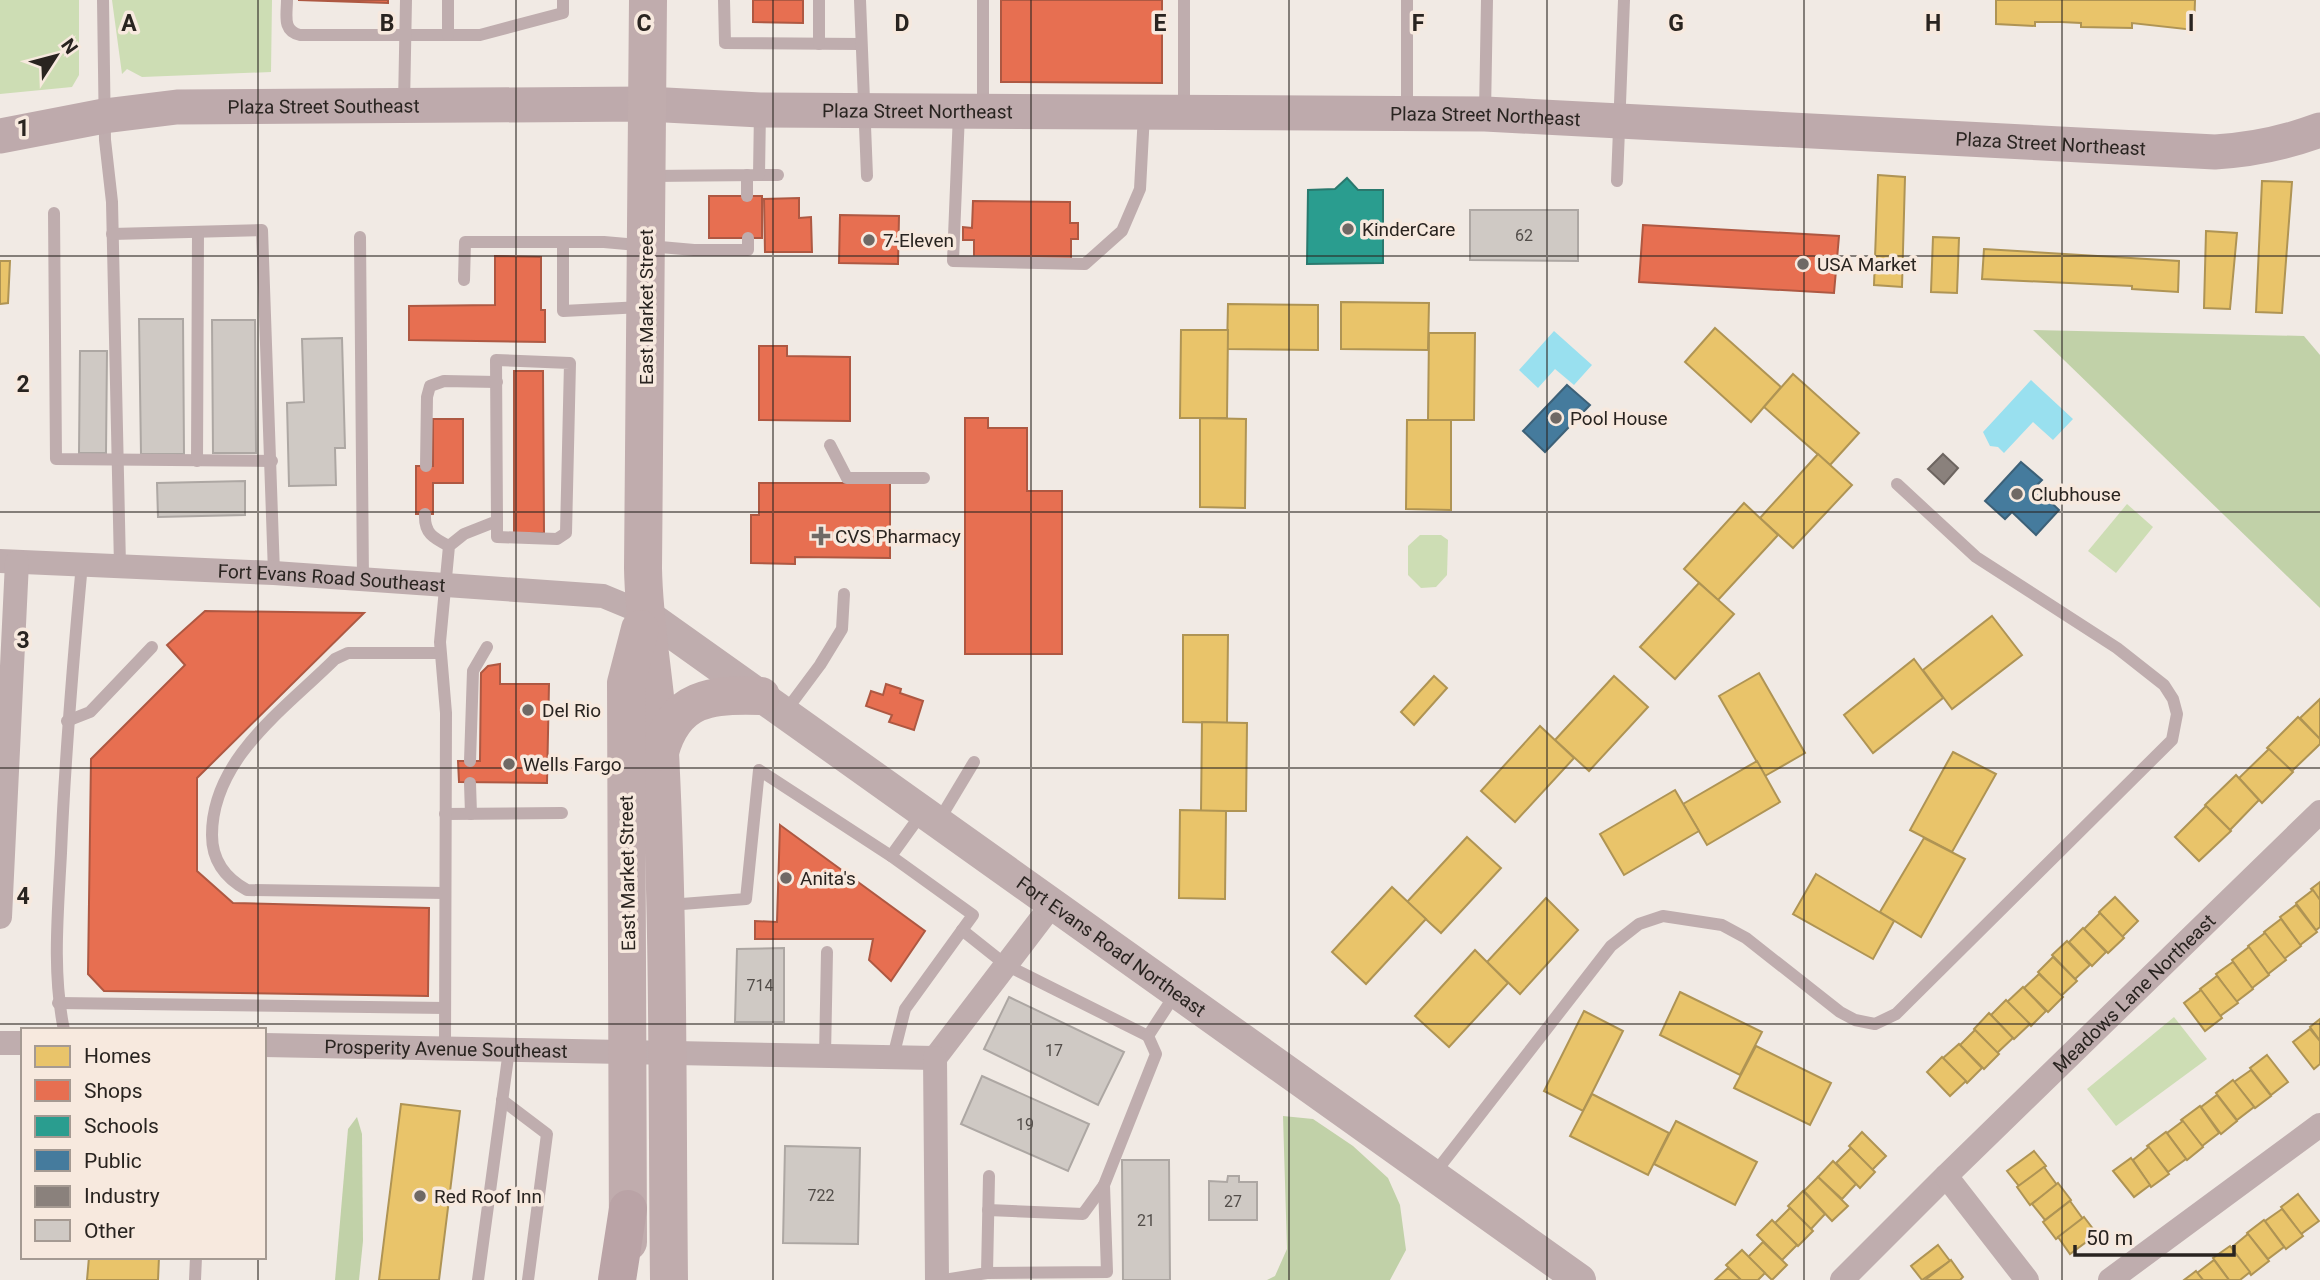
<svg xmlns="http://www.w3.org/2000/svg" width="2320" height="1280" font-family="Roboto,sans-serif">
<rect width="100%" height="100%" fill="#f1eae4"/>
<g fill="#cdddb4">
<polygon points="0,0 79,0 79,75 72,87 0,94"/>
<polygon points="112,0 272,0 271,72 142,77 127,69 122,74"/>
<polygon points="2127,504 2153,527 2116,573 2088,551"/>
<polygon points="1420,535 1441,535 1448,540 1447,575 1436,587 1421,588 1408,575 1408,546"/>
<polygon points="2174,1017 2207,1059 2116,1126 2087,1089"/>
</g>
<g fill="#c1d1a8">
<polygon points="2033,330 2304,336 2320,355 2320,608"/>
<polygon points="1283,1116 1313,1119 1353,1146 1388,1178 1400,1205 1406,1250 1390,1280 1267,1280 1275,1276 1287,1249"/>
<polygon points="357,1117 362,1134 363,1241 359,1280 335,1280 348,1129"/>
</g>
<g fill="#99e0ef">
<polygon points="1554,331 1592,365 1574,385 1555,369 1538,388 1519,370"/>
<polygon points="2031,380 2073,419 2053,440 2033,422 2004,453 1998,447 1990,446 1983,432"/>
</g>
<g fill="#e9c46a" stroke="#af9454" stroke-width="2">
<polygon points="1996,0 2195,0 2194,30 2132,23 2132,28 2081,27 2081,23 2061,22 2035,22 2035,26 1996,24"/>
<polygon points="1878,175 1905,177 1902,287 1874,285"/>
<polygon points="2262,181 2292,182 2282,313 2256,312"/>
<polygon points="2206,231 2237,233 2230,309 2204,308"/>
<polygon points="1933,237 1959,238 1957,293 1931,292"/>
<polygon points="1984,249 2179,261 2178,292 2132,289 2132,286 1982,279"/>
<polygon points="0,261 10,261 8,303 0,304"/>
<polygon points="1341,302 1429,303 1428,350 1341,349"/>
<polygon points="1228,304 1318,305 1318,350 1227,349"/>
<polygon points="1715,328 1781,387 1751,422 1685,362"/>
<polygon points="1181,330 1228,330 1227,418 1180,418"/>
<polygon points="1429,333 1475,333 1474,420 1428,420"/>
<polygon points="1793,374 1859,433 1830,465 1764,407"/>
<polygon points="1200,418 1246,419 1245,508 1200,507"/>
<polygon points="1407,420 1451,420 1451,510 1406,509"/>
<polygon points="1818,454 1852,485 1793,548 1760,518"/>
<polygon points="1744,503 1778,535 1718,600 1684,569"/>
<polygon points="1699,583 1734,614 1675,679 1640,647"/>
<polygon points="1992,616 2022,655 1952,709 1923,670"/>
<polygon points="1183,635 1228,635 1227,723 1183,722"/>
<polygon points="1914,659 1943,698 1873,753 1844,715"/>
<polygon points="1759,673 1805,753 1765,776 1719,696"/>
<polygon points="1434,676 1447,688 1414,725 1401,712"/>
<polygon points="1614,676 1648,707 1589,771 1555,740"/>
<polygon points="2320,699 2320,739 2300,718"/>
<polygon points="2298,717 2320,739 2320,744 2292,771 2267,748"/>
<polygon points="1202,722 1247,723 1246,811 1201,811"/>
<polygon points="1540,726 1574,758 1515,822 1481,791"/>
<polygon points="2269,749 2293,772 2262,803 2239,778"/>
<polygon points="1953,752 1996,774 1952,852 1910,830"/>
<polygon points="1757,761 1780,802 1707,845 1683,804"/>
<polygon points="2236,775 2259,800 2230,830 2205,805"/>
<polygon points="1675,790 1699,831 1624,875 1600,834"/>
<polygon points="2206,806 2231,831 2199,861 2175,837"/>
<polygon points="1180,810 1226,811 1225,899 1179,898"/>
<polygon points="1467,837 1501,868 1441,933 1407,902"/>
<polygon points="1924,838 1965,859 1921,937 1880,912"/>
<polygon points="1816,874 1894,921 1873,959 1793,914"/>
<polygon points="2320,882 2320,900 2311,889"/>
<polygon points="1392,887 1426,919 1366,984 1332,952"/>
<polygon points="2313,890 2320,900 2320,927 2316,930 2296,903"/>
<polygon points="2115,897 2138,921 2122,937 2099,912"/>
<polygon points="1546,898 1578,930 1520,994 1487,962"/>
<polygon points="2296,905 2317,932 2300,945 2280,917"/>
<polygon points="2100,913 2124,938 2108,953 2084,929"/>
<polygon points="2281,919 2301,946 2284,959 2264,932"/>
<polygon points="2083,928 2106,952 2092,966 2069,942"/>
<polygon points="2265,933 2286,960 2268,974 2248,946"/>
<polygon points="2067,941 2090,965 2075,979 2052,955"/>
<polygon points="2249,947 2269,975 2252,988 2232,960"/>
<polygon points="1475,950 1508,983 1449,1047 1415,1016"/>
<polygon points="2053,957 2077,981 2061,996 2038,972"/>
<polygon points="2233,962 2253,989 2236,1002 2216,974"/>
<polygon points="2039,974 2063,997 2048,1012 2024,988"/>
<polygon points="2217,976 2238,1003 2220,1016 2200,989"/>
<polygon points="2023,987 2046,1011 2031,1026 2007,1002"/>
<polygon points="2201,990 2222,1018 2205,1031 2184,1003"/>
<polygon points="1680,992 1762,1032 1740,1075 1660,1035"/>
<polygon points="2006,1000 2030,1024 2014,1039 1991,1015"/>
<polygon points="1584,1011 1623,1031 1583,1111 1544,1091"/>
<polygon points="1989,1013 2013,1038 1997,1053 1974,1029"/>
<polygon points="2320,1019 2320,1041 2310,1027"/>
<polygon points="2310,1029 2320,1041 2320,1064 2314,1069 2293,1042"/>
<polygon points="1975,1030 1999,1054 1984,1069 1960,1045"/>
<polygon points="1959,1044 1982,1068 1967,1083 1943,1058"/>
<polygon points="1756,1046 1831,1083 1810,1125 1734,1088"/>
<polygon points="2267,1055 2288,1082 2271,1095 2250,1068"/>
<polygon points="1942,1057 1966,1081 1950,1096 1927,1072"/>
<polygon points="2251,1070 2271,1096 2255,1108 2234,1082"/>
<polygon points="2233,1080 2254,1107 2237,1120 2216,1093"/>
<polygon points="1592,1094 1669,1133 1648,1175 1570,1136"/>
<polygon points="2217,1095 2237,1121 2221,1134 2201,1107"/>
<polygon points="401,1104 460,1111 439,1280 379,1280"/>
<polygon points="2200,1106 2219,1133 2202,1146 2181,1120"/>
<polygon points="1676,1121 1757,1162 1735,1205 1654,1164"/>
<polygon points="2183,1121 2203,1147 2187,1160 2167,1133"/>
<polygon points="1862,1132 1886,1156 1872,1170 1849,1146"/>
<polygon points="2166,1132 2186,1159 2168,1172 2147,1146"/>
<polygon points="2149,1147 2169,1174 2151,1187 2133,1160"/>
<polygon points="1851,1148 1875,1172 1860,1188 1836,1163"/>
<polygon points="2034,1151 2046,1166 2019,1186 2007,1171"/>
<polygon points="2131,1158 2150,1185 2134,1197 2113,1171"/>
<polygon points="1833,1161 1856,1184 1842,1199 1818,1177"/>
<polygon points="2044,1167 2057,1185 2030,1205 2017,1187"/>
<polygon points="1818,1177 1848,1206 1832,1221 1804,1191"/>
<polygon points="2058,1183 2071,1200 2045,1220 2032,1204"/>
<polygon points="1803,1191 1825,1214 1811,1229 1788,1206"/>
<polygon points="2298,1194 2319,1221 2301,1234 2281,1207"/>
<polygon points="2070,1201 2083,1219 2056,1239 2043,1222"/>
<polygon points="1790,1208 1813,1231 1798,1246 1775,1223"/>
<polygon points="2282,1209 2303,1236 2286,1249 2265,1221"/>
<polygon points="2084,1217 2097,1234 2070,1254 2058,1237"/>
<polygon points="1772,1220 1797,1245 1782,1260 1757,1235"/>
<polygon points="2264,1220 2284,1247 2268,1259 2247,1233"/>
<polygon points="2248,1234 2269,1261 2251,1275 2231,1248"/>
<polygon points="1763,1242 1787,1265 1772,1280 1748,1257"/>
<polygon points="1938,1245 1950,1261 1922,1280 1911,1266"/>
<polygon points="2230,1246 2250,1272 2240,1280 2229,1280 2213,1258"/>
<polygon points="1742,1250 1765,1273 1758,1280 1741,1280 1726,1265"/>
<polygon points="89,1257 159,1257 158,1280 87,1280"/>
<polygon points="1951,1260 1963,1277 1960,1280 1925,1280"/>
<polygon points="2214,1260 2229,1280 2203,1280 2197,1273"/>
<polygon points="1728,1268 1741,1280 1715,1280"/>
<polygon points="2196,1271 2203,1280 2184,1280"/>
</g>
<g fill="#e76f51" stroke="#ae5842" stroke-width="2">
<polygon points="298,0 388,0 388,3"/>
<polygon points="753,0 803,0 803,23 753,22"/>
<polygon points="1001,0 1162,0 1162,83 1001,82"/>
<rect x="709" y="196" width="53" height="42"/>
<polygon points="799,198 799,218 811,217 812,252 765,252 764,199"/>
<polygon points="973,201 1070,202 1070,223 1078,223 1078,239 1071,239 1071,260 974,259 974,240 963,240 963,227 972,228"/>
<polygon points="840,215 899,216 898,264 839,263"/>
<polygon points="1643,225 1839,236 1834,293 1639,282"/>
<polygon points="495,256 541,257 541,310 545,310 545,342 409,340 409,306 495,305"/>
<polygon points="759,346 787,346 787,356 850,357 850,421 759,420"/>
<polygon points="514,371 543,371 544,533 514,533"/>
<polygon points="965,418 988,418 988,428 1027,428 1027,491 1062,491 1062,654 965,654"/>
<polygon points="433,419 463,419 463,483 433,483 433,514 416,514 416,466 433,466"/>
<polygon points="759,483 890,483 890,558 795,557 795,564 751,563 751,515 759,515"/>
<polygon points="205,611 364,613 197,778 197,871 233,903 429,908 428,996 104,991 88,974 91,759 185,665 167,645"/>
<polygon points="500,664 500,684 549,684 547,783 459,782 458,761 480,761 481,673 488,666"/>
<polygon points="886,684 901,689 900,693 923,701 914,730 889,722 892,715 866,706 871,691 883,695"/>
<polygon points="780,825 925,931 891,981 869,960 873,939 755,939 755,921 777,922"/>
</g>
<polygon fill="#2a9d8f" stroke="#2a796e" stroke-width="2" points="1347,178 1358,190 1383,190 1383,263 1307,264 1308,190 1335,189"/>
<g fill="#457b9d" stroke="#3d6178" stroke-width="2">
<polygon points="1567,385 1590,405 1545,452 1523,431"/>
<polygon points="2021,462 2042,480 2035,487 2059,510 2036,535 2012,512 2005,519 1985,501"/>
</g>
<polygon fill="#8a817c" stroke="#6d6560" stroke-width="2" points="1943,454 1958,468 1944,484 1928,469"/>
<g fill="#cfc9c4" stroke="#ada7a3" stroke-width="2">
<polygon points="1470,210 1578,210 1578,261 1470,260"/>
<polygon points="139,319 183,319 184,454 141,454"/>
<polygon points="212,320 255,320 256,453 213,453"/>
<polygon points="342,338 345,448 335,448 336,485 289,486 287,403 304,402 302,339"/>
<polygon points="80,351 107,351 106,453 79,453"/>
<polygon points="245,481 245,515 158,517 157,483"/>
<polygon points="784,948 784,1022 735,1022 737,949"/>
<polygon points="1009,997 1124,1052 1098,1105 984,1049"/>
<polygon points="982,1076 1089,1124 1068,1171 961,1124"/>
<polygon points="785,1146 860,1148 858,1244 783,1243"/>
<polygon points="1122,1160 1169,1160 1170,1280 1123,1280"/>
<polygon points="1228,1176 1239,1176 1239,1182 1257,1182 1257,1220 1209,1220 1209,1181 1227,1182"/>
</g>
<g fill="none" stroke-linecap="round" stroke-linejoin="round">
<g stroke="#bfadae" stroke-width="12">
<polyline points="103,0 105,140 112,202 120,566"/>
<path d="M287,0C287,15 282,31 300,35H480L563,13V0"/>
<polyline points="448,0 448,35"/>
<polyline points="724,0 725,43 860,44"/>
<polyline points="860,0 867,176"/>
<polyline points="1407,0 1407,112"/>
<polyline points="819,44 819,0"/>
<polyline points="404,105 406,0"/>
<polyline points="983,109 983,0"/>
<polyline points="1184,112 1184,0"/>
<polyline points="959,113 953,261 1085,264 1122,231 1140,189 1144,114"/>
<polyline points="1485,113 1487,0"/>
<polyline points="747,175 747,196"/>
<polyline points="759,175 778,175"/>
<polyline points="650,176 759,175 760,110"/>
<polyline points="1617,181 1624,0"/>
<polyline points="54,213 56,459 272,461"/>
<polyline points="112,234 262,230 274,573"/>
<polyline points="360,237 363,581"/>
<polyline points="563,244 563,311 642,307"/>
<polyline points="464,280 465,242 604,242 694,250 748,250 748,238"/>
<polyline points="830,445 847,478 924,478"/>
<polyline points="197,461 198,232"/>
<polyline points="426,466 427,397 430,386 444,381 497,382"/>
<path d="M425,514C424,533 433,538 449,546"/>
<path d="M440,653H348L335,659C286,708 212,758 212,835C212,861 225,878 247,890L445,893"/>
<polyline points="785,712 820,665 842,629 844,594"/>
<polyline points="67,721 90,712 152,647"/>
<polyline points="470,761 473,671 487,647"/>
<polyline points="470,783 471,814"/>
<polyline points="445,814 562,813"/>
<polyline points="938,822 974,762"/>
<polyline points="669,905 746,899 759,770 891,856"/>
<polyline points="962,930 1006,965 1148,1036 1176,993"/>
<polyline points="58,1003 445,1008"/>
<path d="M64,1030C52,972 58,912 61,853C65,756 73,661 82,564"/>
<polyline points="445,1048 446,713 440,642 449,546 464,534 497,521 496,360 570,363 566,533 557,539 497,537 497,521"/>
<polyline points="825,1056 827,952"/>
<polyline points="893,1057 905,1009 973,915 891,856 922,813"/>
<polyline points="502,1100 547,1134 528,1280"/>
<polyline points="1434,1174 1611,946 1639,924 1663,916 1722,925 1746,938 1840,1012 1855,1020 1875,1024 1896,1014 2172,740 2177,714 2173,699 2164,685 2117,648 1976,557 1897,484"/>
<polyline points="988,1210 1083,1214 1104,1185"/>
<polyline points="987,1273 1107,1272 1104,1185 1156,1054 1148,1036"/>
<polyline points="195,1280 196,1257"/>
<polyline points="478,1280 509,1050"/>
<polyline points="944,1280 987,1273 989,1176"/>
</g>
<g stroke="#bfadae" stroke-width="24">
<path id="s1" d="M0,561L274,573L603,596L644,613"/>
<polyline points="0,917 17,562"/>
<polyline points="0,1043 23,1043"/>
<path id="s2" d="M264,1045L935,1058L1051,906"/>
<polyline points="935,1058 937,1280"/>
<polyline points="1842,1280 1946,1176"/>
<path id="s3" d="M2027,1280L1946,1176L2320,812"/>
<polyline points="2110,1280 2320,1125"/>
</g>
<path stroke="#bfadae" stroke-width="32" id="s4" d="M644,613L1580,1280"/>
<path stroke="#beaaac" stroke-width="35" id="s5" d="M0,136L104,116L177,107L647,104L760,110L1485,114L2215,152C2252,150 2285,143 2320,130"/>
<g stroke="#c0acad" stroke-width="38">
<path d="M648,0L643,568C644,630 657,691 660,753C669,929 667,1104 669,1280"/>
<path d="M660,752C675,697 711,694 761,696"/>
<polyline points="628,1242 626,683 640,629"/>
</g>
<polyline stroke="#baa3a6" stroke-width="38" points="617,1280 628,1209"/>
</g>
<path fill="none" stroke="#292420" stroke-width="2" stroke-opacity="0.55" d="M258,0V1030M516,0V1280M773,0V1280M1031,0V1280M1289,0V1280M1547,0V1280M1804,0V1280M2062,0V1280M0,256H2320M0,512H2320M0,768H2320M0,1024H2320M258,1257V1280"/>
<g fill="#6f6965" stroke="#f7e9de" stroke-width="2.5">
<circle cx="1348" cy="229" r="7"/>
<circle cx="869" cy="240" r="7"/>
<circle cx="1803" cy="264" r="7"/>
<circle cx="1556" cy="418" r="7"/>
<circle cx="2017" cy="494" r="7"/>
<path d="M817.5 525.5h7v7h7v7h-7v7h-7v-7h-7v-7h7z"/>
<circle cx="528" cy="710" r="7"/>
<circle cx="509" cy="764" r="7"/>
<circle cx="786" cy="878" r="7"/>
<circle cx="420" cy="1196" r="7"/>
</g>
<g text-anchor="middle" stroke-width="7" stroke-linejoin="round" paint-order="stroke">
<g font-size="16" fill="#524d49">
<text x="1524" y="241">62</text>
<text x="760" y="991">714</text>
<text x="1054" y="1056">17</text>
<text x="1025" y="1130">19</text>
<text x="821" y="1201">722</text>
<text x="1233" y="1207">27</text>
<text x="1146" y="1226">21</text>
</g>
<g font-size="19" fill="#292420" stroke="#f7e9de">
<text dy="7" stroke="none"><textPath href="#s5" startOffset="326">Plaza Street Southeast</textPath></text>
<text dy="7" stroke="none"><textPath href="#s5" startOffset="920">Plaza Street Northeast</textPath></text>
<text dy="7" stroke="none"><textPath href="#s5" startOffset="1488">Plaza Street Northeast</textPath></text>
<text dy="7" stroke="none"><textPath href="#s5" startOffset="2054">Plaza Street Northeast</textPath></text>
<text transform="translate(646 307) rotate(-90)" y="7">East Market Street</text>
<text dy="7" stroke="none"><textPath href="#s1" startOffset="332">Fort Evans Road Southeast</textPath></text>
<text transform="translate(627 873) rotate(-91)" y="7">East Market Street</text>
<text dy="7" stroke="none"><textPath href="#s4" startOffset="574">Fort Evans Road Northeast</textPath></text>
<text dy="7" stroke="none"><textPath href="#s3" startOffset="394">Meadows Lane Northeast</textPath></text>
<text dy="7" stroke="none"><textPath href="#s2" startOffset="182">Prosperity Avenue Southeast</textPath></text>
</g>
<g font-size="19" fill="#292420" stroke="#f7e9de" text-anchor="start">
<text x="1362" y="236">KinderCare</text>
<text x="883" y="247">7-Eleven</text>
<text x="1817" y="271">USA Market</text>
<text x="1570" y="425">Pool House</text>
<text x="2031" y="501">Clubhouse</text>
<text x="835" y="543">CVS Pharmacy</text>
<text x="542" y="717">Del Rio</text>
<text x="523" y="771">Wells Fargo</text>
<text x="800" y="885">Anita's</text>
<text x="434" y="1203">Red Roof Inn</text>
</g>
</g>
<g font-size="23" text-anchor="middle" font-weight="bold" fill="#292420" stroke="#f7e9de" stroke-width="7" stroke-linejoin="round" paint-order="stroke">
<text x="129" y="31">A</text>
<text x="387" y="31">B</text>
<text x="644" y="31">C</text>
<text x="902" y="31">D</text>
<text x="1160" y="31">E</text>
<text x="1418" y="31">F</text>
<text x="1676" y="31">G</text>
<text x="1933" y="31">H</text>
<text x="2191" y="31">I</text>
<text x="23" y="136">1</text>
<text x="23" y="392">2</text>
<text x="23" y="648">3</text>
<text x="23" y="904">4</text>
</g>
<rect x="21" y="1028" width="245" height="231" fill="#f7e9de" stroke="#a59a92" stroke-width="2"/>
<rect x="35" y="1046" width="35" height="21" fill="#e9c46a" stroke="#a59a92" stroke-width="2"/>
<text x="84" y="1063" font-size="21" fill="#292420">Homes</text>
<rect x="35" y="1080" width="35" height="21" fill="#e76f51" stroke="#a59a92" stroke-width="2"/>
<text x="84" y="1098" font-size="21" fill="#292420">Shops</text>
<rect x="35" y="1116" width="35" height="21" fill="#2a9d8f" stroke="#a59a92" stroke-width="2"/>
<text x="84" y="1133" font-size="21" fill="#292420">Schools</text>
<rect x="35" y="1150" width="35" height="21" fill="#457b9d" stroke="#a59a92" stroke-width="2"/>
<text x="84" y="1168" font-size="21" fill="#292420">Public</text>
<rect x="35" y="1186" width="35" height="21" fill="#8a817c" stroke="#a59a92" stroke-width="2"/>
<text x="84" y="1203" font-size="21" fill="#292420">Industry</text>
<rect x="35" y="1220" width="35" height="21" fill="#cfc9c4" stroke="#a59a92" stroke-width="2"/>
<text x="84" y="1238" font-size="21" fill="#292420">Other</text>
<g transform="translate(56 56) rotate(54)" stroke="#f7e9de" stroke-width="5" paint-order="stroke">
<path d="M0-5L12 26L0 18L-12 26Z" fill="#292420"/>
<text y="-10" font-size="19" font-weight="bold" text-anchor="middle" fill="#292420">N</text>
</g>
<path d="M2075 1245v10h159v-10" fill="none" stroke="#292420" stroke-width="3.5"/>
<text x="2086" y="1245" font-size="21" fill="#292420" stroke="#f7e9de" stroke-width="5" paint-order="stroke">50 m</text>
</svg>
